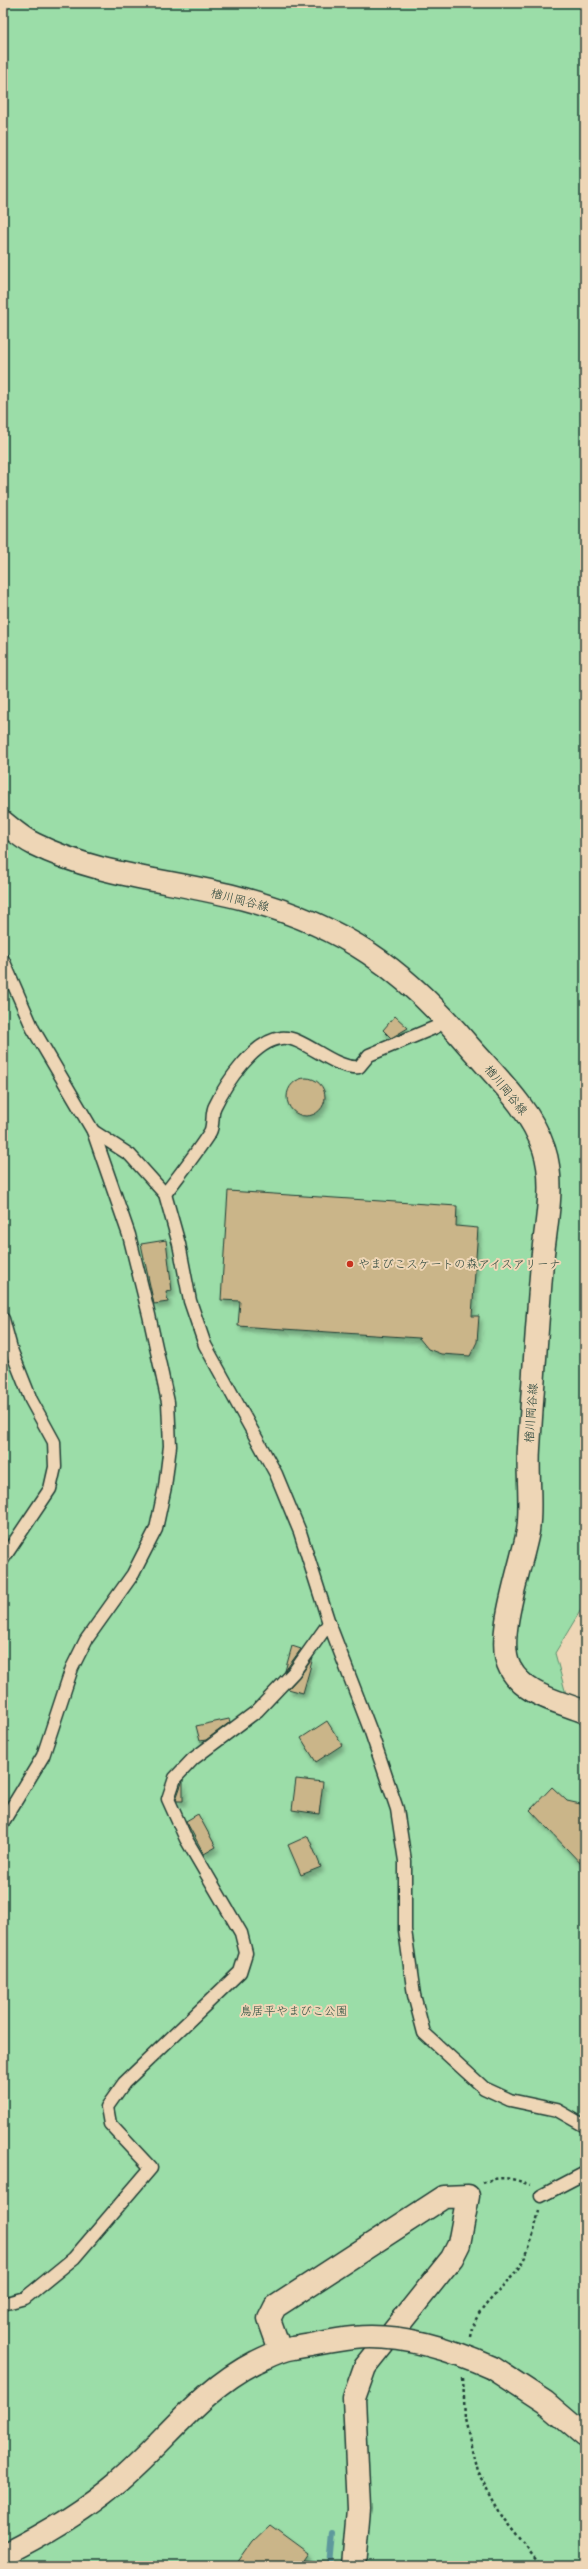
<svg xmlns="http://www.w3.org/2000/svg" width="588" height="2569" font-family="'Balsamiq Sans','Klee One',sans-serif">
<defs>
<filter id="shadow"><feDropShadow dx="2.5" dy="4.5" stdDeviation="2" flood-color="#0004"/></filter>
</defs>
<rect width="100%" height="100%" fill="#eed6b6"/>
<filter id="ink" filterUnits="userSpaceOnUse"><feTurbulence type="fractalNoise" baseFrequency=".025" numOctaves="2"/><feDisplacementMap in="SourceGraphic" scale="8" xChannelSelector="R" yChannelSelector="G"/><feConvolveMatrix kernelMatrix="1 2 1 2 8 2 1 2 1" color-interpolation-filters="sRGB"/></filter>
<g filter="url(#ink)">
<polygon fill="#9bdda8" stroke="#5d8d6e" points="3,3 585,3 585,1603 555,1653 571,1713 585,1730 585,2566 375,2566 249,2555 240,2566 3,2566"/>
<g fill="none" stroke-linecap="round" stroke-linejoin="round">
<polyline stroke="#5d989c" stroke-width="6" points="330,2566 333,2533"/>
</g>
<g fill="#cab589" stroke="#1f3d34" filter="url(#shadow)">
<polygon points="395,1016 408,1028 391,1038 383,1030"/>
<circle cx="306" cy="1097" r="19"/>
<polygon points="228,1191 457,1206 456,1226 478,1228 472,1316 479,1316 477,1342 470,1356 441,1354 428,1349 419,1338 238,1326 240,1301 221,1300"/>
<polygon points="166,1240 172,1291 166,1292 168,1302 154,1304 141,1244"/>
<polygon points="292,1646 301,1649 285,1671"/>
<polygon points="313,1658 303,1693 288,1689 300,1676"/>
<polygon points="229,1719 230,1722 206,1740 200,1741 196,1726"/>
<polygon points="327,1721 342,1745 316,1762 301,1738"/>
<polygon points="296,1779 323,1782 319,1814 292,1810"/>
<polygon points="183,1780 183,1801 177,1801 176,1799"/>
<polygon points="552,1787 567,1801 585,1805 585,1868 530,1810"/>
<polygon points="198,1814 216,1847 204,1854 186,1821"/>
<polygon points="308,1836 321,1867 301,1875 288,1845"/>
<polygon points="270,2525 308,2553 299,2566 235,2566 252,2542"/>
</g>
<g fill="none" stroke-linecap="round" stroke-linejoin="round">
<g stroke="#1f3d34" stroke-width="15">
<g id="lane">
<polyline points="3,960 33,1029 93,1131 129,1235 149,1315 168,1402 170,1446 165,1487 156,1529 133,1574 86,1640 72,1668 43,1756 3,1822"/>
<polyline points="93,1131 130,1155 165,1194 179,1244 190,1301 205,1345 276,1474 300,1532 329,1623 371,1732 397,1809 405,1861 405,1930 414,1995 424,2033 484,2088 510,2100 557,2110 585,2126"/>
<path d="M165,1194C180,1174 196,1154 210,1132C214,1125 211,1113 215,1106C226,1083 254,1041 281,1038C303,1035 333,1070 359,1067L369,1055L436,1027"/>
<polyline points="3,1319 12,1352 31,1400 54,1442 55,1467 50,1489 3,1559"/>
<polyline points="541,2196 585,2173"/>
<polyline points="3,2304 25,2298 74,2258 151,2168 110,2124 107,2107 124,2083 240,1972 246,1953 241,1933 186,1839 168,1799 175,1778 193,1759 257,1711 294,1672 329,1623"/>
</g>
</g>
<g stroke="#1f3d34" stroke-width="25">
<polyline id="street" points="280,2350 269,2319 275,2307 444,2197 468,2196 459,2244 452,2258 365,2367 354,2398 359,2509 354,2566"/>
</g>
<g stroke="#1f3d34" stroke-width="25">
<g id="secondary">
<path d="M3,822C13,830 23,839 34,844C100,877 174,880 244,899C344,926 403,968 469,1046C496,1077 531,1109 544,1149C556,1185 545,1227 542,1263C537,1325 533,1386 529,1448C527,1475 532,1504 528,1531C522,1565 494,1639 510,1668C524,1695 558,1701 585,1712"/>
<polyline points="493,2368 545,2402 585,2436"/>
<path d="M3,2555C45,2534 84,2511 120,2480C167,2440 199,2391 256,2362C269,2356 279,2350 293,2348"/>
</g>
</g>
<g stroke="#1f3d34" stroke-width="2.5" stroke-dasharray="3 3" stroke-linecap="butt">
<path d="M483,2183C500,2175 513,2178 530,2185"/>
<path d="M470,2337C475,2306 503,2292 519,2267C531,2250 534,2230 539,2211"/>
<polyline points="463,2378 465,2419 477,2471 503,2518 541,2566"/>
</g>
<use href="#lane" stroke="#eed6b6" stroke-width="12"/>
<use href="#street" stroke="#eed6b6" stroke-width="22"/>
<use href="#secondary" stroke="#eed6b6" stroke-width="22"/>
<g stroke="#1f3d34" stroke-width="25" stroke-linecap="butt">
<path id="secondary-bridge" d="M293,2348C313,2345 333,2340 353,2338C401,2333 450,2349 493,2368"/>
</g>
<use href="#secondary-bridge" stroke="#eed6b6" stroke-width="22"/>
</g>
</g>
<circle fill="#c8321e" stroke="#eed6b6" stroke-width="1.5" cx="350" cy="1264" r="4"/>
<g text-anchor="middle" stroke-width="4" stroke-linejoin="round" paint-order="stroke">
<g font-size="12" fill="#1f3d34" stroke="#eed6b6">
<text transform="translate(240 900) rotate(14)" y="4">楢川岡谷線</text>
<text transform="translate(506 1090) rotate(51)" y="4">楢川岡谷線</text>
<text transform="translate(531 1413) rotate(-86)" y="4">楢川岡谷線</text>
</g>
<g font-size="12" fill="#1f3d34" stroke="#eed6b6" text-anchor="start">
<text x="358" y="1268">やまびこスケートの森アイスアリーナ</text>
</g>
<g font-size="12" fill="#2b4d40" stroke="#eed6b6">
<text x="294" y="2015">鳥居平やまびこ公園</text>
</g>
</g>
<rect width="588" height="2569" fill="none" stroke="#eed6b6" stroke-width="16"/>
<rect x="8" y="8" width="572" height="2553" fill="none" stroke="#1f3d34" stroke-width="1.5" filter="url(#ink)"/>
</svg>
